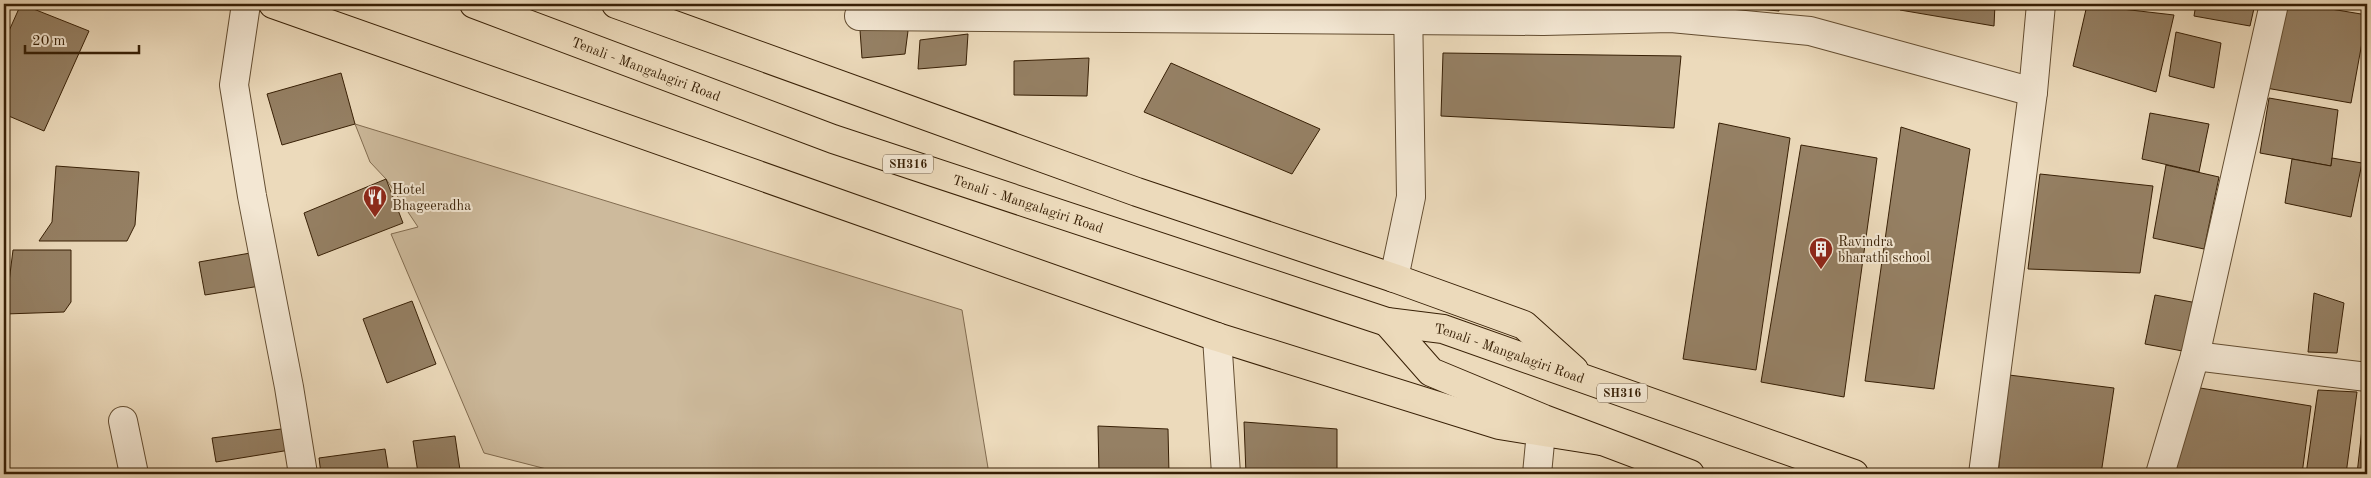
<svg xmlns="http://www.w3.org/2000/svg" width="2371" height="478" font-family="'Old Standard TT',serif">
<rect width="100%" height="100%" fill="#ecdabb"/>
<filter id="stains"><feTurbulence type="fractalNoise" baseFrequency=".004" numOctaves="4"/><feColorMatrix values="0 0 0 0 .2 0 0 0 0 .09 0 0 0 0 .02 0 0 0 .5 -.17"/></filter>
<radialGradient id="worn" r=".72"><stop offset=".6" stop-color="#630" stop-opacity="0"/><stop offset="1" stop-color="#630" stop-opacity=".3"/></radialGradient>
<polygon fill="#cdba9c" stroke="#826c50" points="355,124 962,310 989,474 566,474 484,453 391,234 418,227 386,179 370,162"/>
<g fill="#958064" stroke="#371f05">
<polygon points="21,4 89,31 44,131 4,114 4,42"/>
<polygon points="1208,4 1273,4 1208,9"/>
<polygon points="1710,4 1780,4 1779,11"/>
<polygon points="1900,4 1995,4 1994,26 1900,10"/>
<polygon points="2196,4 2255,4 2250,26 2194,16"/>
<polygon points="2284,4 2301,4 2367,15 2351,103 2266,88"/>
<polygon points="2087,5 2174,15 2156,92 2073,66"/>
<polygon points="859,16 908,31 905,54 862,58"/>
<polygon points="2176,32 2221,43 2214,88 2169,76"/>
<polygon points="968,34 966,65 918,69 920,40"/>
<polygon points="1443,53 1681,56 1674,128 1441,116"/>
<polygon points="1089,58 1087,96 1014,95 1014,61"/>
<polygon points="1171,63 1320,129 1292,174 1144,112"/>
<polygon points="341,73 355,124 282,145 267,94"/>
<polygon points="2269,98 2338,110 2331,166 2260,153"/>
<polygon points="2150,113 2209,124 2199,172 2142,159"/>
<polygon points="1719,123 1790,138 1756,370 1683,359"/>
<polygon points="1901,127 1970,149 1934,389 1865,381"/>
<polygon points="1801,145 1877,158 1844,397 1761,382"/>
<polygon points="2332,158 2362,163 2351,217 2285,203 2292,159 2331,166"/>
<polygon points="2166,165 2219,177 2204,249 2153,238"/>
<polygon points="56,166 139,172 135,225 127,241 39,241 52,222"/>
<polygon points="2040,174 2153,186 2140,273 2028,269"/>
<polygon points="386,179 403,223 318,256 304,213"/>
<polygon points="13,250 71,250 71,302 64,312 5,314"/>
<polygon points="256,252 260,286 205,295 199,262"/>
<polygon points="2314,293 2344,303 2337,353 2308,352"/>
<polygon points="2155,295 2197,303 2188,352 2145,344"/>
<polygon points="412,301 436,364 387,383 363,319"/>
<polygon points="2009,375 2114,388 2101,474 1998,474"/>
<polygon points="2194,387 2311,406 2302,474 2170,474"/>
<polygon points="2318,390 2357,392 2346,474 2306,474"/>
<polygon points="2365,402 2367,402 2367,474 2357,474"/>
<polygon points="1244,422 1337,429 1337,474 1246,474"/>
<polygon points="1098,426 1168,429 1169,474 1099,474"/>
<polygon points="289,428 290,450 216,462 212,438"/>
<polygon points="455,436 460,470 418,473 413,441"/>
<polygon points="385,449 389,474 321,474 319,458"/>
<polygon points="275,470 276,474 251,474"/>
</g>
<g fill="none" stroke-linecap="round" stroke-linejoin="round">
<g stroke="#644e32" stroke-width="30">
<g id="minor">
<polyline points="246,4 234,85 252,196 289,387 303,474"/>
<polyline points="859,16 1543,21 1671,18 1810,31 2033,92"/>
<polyline points="1394,278 1411,197 1408,4"/>
<polyline points="1217,337 1226,474"/>
<polyline points="2195,356 2367,377"/>
<polyline points="123,421 134,474"/>
<polyline points="1537,474 1541,432"/>
<polyline points="1983,474 2033,92 2041,4"/>
<polyline points="2160,474 2195,356 2274,4"/>
</g>
</g>
<g stroke="#371f05" stroke-width="30">
<g id="major">
<polyline points="273,4 1217,337 1499,425 1601,441"/>
<path id="s1" d="M474,4L833,139L1387,322L1443,329L1854,474"/>
<polyline points="616,4 1137,192 1394,278 1524,325 1574,370"/>
<polyline points="1387,322 1431,372 1544,419 1690,474"/>
</g>
</g>
<use href="#minor" stroke="#f3e7d3" stroke-width="28"/>
<use href="#major" stroke="#ecdabb" stroke-width="28"/>
</g>
<defs>
<g id="restaurant-pin" transform="scale(1.25)"><path d="M0 17L-7.5 6A9.5 9.5 0 1 1 7.5 6Z" fill="#8f2418" stroke="#f3e7d3"/><path d="M-5-6h1v4h1v-4h1v4h1v-4h1v5L-1.5 .5V6h-2V.5L-5-1ZM5-6V6H3V1.5H1.5Q1.5-4 5-6Z" fill="#fff"/></g>
<g id="building-pin" transform="scale(1.25)"><path d="M0 17L-7.5 6A9.5 9.5 0 1 1 7.5 6Z" fill="#8f2418" stroke="#f3e7d3"/><path d="M-4-6H4V6H1V3H-1V6H-4ZM-2.5-4.3h1.7v1.8h-1.7ZM.8-4.3h1.7v1.8H.8ZM-2.5-1h1.7V.8h-1.7ZM.8-1h1.7V.8H.8Z" fill="#fff"/></g>
</defs>
<g fill-rule="evenodd">
<use href="#restaurant-pin" x="375" y="197"/>
<use href="#building-pin" x="1821" y="249"/>
</g>
<g text-anchor="middle" stroke-width="4" stroke-linejoin="round" paint-order="stroke">
<g fill="#f3e7d3" stroke="#6f5b43" stroke-width="1">
<rect x="883" y="154.5" width="50" height="19" rx="4"/>
<rect x="1597" y="383.5" width="50" height="19" rx="4"/>
</g>
<g font-size="12" font-weight="bold" fill="#371f05">
<text x="908" y="168">SH316</text>
<text x="1622" y="397">SH316</text>
</g>
<g font-size="14" fill="#371f05" stroke="#f3e7d3">
<text dy="5" stroke="none"><textPath href="#s1" startOffset="184">Tenali - Mangalagiri Road</textPath></text>
<text dy="5" stroke="none"><textPath href="#s1" startOffset="589">Tenali - Mangalagiri Road</textPath></text>
<text dy="5" stroke="none"><textPath href="#s1" startOffset="1094">Tenali - Mangalagiri Road</textPath></text>
</g>
<g font-size="14" fill="#371f05" stroke="#f3e7d3" text-anchor="start">
<text x="392" y="194">Hotel<tspan x="392" dy="16">Bhageeradha</tspan></text>
<text x="1838" y="246">Ravindra<tspan x="1838" dy="16">bharathi school</tspan></text>
</g>
</g>
<rect width="2371" height="478" fill="none" stroke="#ecdabb" stroke-width="20"/>
<rect x="5" y="5" width="2361" height="468" fill="none" stroke="#371f05" stroke-width="2.5"/>
<rect x="10" y="10" width="2351" height="458" fill="none" stroke="#371f05"/>
<path d="M25 45v8h114v-8" fill="none" stroke="#371f05" stroke-width="2.5"/>
<text x="32" y="45" font-size="15" fill="#371f05" stroke="#f3e7d3" stroke-width="4" paint-order="stroke">20 m</text>
<rect width="100%" height="100%" filter="url(#stains)"/>
<rect width="100%" height="100%" fill="url(#worn)"/>
</svg>
